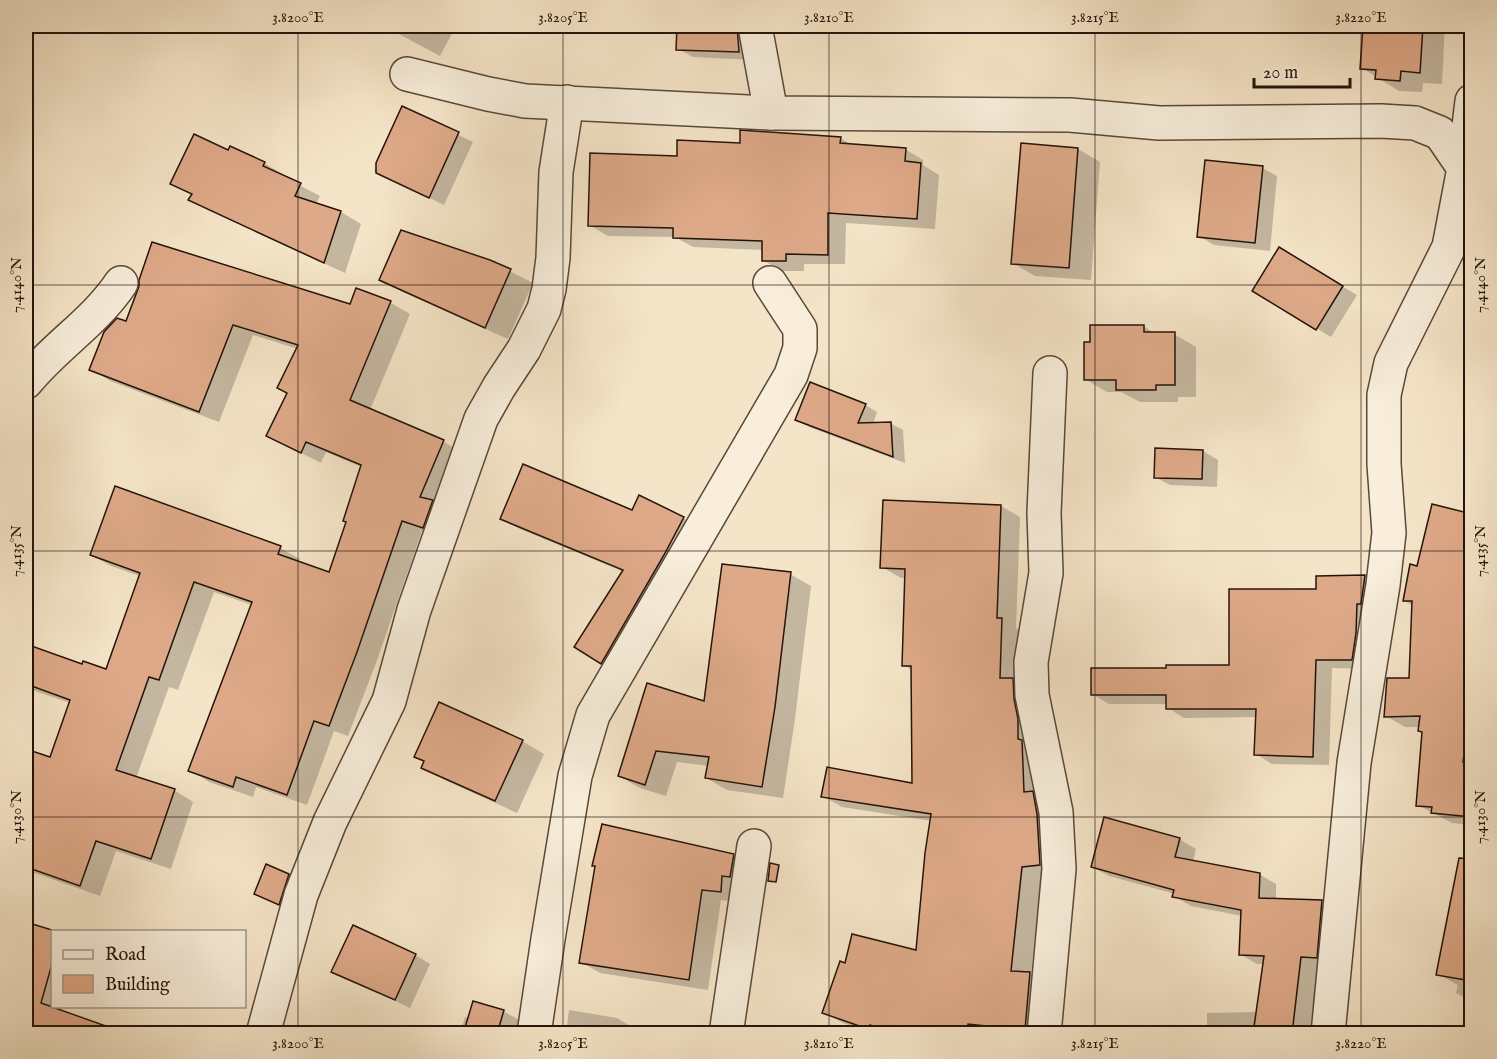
<svg xmlns="http://www.w3.org/2000/svg" width="1497" height="1059" font-family="'IM FELL English',serif">
<rect width="100%" height="100%" fill="#f5e5c8"/>
<filter id="stains"><feTurbulence type="fractalNoise" baseFrequency=".00333" numOctaves="4"/><feColorMatrix values="0 0 0 0 .2 0 0 0 0 .09 0 0 0 0 .02 0 0 0 .5 -.17"/></filter>
<radialGradient id="worn" r=".72"><stop offset=".6" stop-color="#630" stop-opacity="0"/><stop offset="1" stop-color="#630" stop-opacity=".3"/></radialGradient>
<g fill="#0003">
<polygon points="384,26 456,26 440,56"/>
<polygon points="679,26 754,26 753,60 693,57 678,49"/>
<polygon points="1364,26 1445,26 1442,84 1423,83 1422,92 1399,91 1362,68"/>
<polygon points="403,108 473,142 444,205 374,171"/>
<polygon points="840,138 852,145 905,149 923,160 923,165 939,175 935,229 846,223 845,264 804,264 804,271 781,271 763,260 763,250 693,247 675,237 608,236 589,225 678,157 742,145"/>
<polygon points="1078,149 1100,162 1091,280 1035,276 1013,263"/>
<polygon points="229,152 264,163 284,175 284,177 320,196 316,204 341,212 361,224 345,273 210,211 190,200 192,195 172,184"/>
<polygon points="1262,168 1277,176 1270,251 1214,245 1199,236"/>
<polygon points="1279,249 1357,295 1331,337 1254,290"/>
<polygon points="490,261 533,283 508,339 403,292 381,279"/>
<polygon points="357,289 391,303 410,314 370,410 444,442 463,453 443,538 422,531 376,663 348,736 334,731 307,805 256,787 253,797 209,782 190,770 252,605 214,592 178,690 169,687 136,778 174,790 193,802 171,869 116,851 100,896 26,870 26,751 51,759 70,703 26,688 26,645 83,665 107,671 140,576 111,566 91,555 280,548 300,559 298,563 330,574 347,522 362,467 326,452 321,463 287,446 288,393 298,349 253,335 219,422 110,381 91,369 126,323 351,306"/>
<polygon points="1143,326 1156,334 1174,334 1196,347 1196,397 1178,397 1178,402 1140,402 1121,392 1107,392 1085,379"/>
<polygon points="865,405 877,412 873,424 890,423 903,430 905,463 809,427 797,420"/>
<polygon points="1203,451 1218,460 1217,487 1170,485 1155,477"/>
<polygon points="1001,506 1020,517 1016,628 1021,631 1059,876 1041,877 1031,974 1049,985 1045,1034 873,1034 843,1023 824,1012 846,965 917,952 932,821 842,807 823,796 913,785 912,670 903,665 906,578 901,578 882,567"/>
<polygon points="633,512 683,518 701,529 620,674 576,647 624,572 520,529 502,519"/>
<polygon points="1472,515 1472,825 1452,823 1418,805 1424,733 1420,727 1405,727 1386,716 1410,679 1414,606 1404,601 1418,568"/>
<polygon points="790,574 811,586 795,719 783,798 727,790 706,778 709,766 677,762 666,796 640,788 619,776 706,703"/>
<polygon points="1365,576 1381,586 1368,669 1332,668 1329,765 1272,764 1256,754 1257,717 1184,718 1168,708 1167,704 1109,704 1092,694 1167,670 1230,666 1317,590 1317,578"/>
<polygon points="522,741 544,754 517,813 445,780 422,768 425,762 416,757"/>
<polygon points="1179,839 1196,849 1193,862 1259,874 1276,884 1276,900 1322,902 1338,911 1318,966 1310,1034 1207,1034 1207,1013 1258,1012 1264,964 1257,964 1240,954 1242,916 1191,906 1174,896 1175,894 1109,876 1092,867"/>
<polygon points="733,856 752,867 740,902 721,900 708,990 600,973 581,962"/>
<polygon points="289,875 296,879 286,907 263,897"/>
<polygon points="1472,887 1472,1002 1456,993 1458,985 1438,974"/>
<polygon points="26,924 52,932 52,1006 62,1006 60,1011 119,1034 26,1034"/>
<polygon points="415,955 430,964 410,1008 333,971"/>
<polygon points="569,1010 617,1018 632,1027 631,1034 566,1034"/>
<polygon points="503,1011 539,1031 539,1034 460,1034 465,1017 469,1018"/>
<polygon points="683,1029 707,1033 708,1034 682,1034"/>
</g>
<g fill="#dea988" stroke="#241309" stroke-width="1.5">
<polygon points="677,26 737,26 739,52 676,50"/>
<polygon points="1363,26 1423,26 1420,73 1401,71 1400,81 1375,79 1376,70 1360,69"/>
<polygon points="402,106 459,132 429,198 376,173 376,163"/>
<polygon points="740,130 841,137 840,143 906,148 905,161 921,163 917,219 828,213 828,255 786,254 786,261 762,261 762,241 673,238 673,228 588,226 590,153 677,156 677,140 740,143"/>
<polygon points="194,134 228,150 230,146 265,162 263,166 301,183 295,196 341,211 324,263 188,200 192,194 170,184"/>
<polygon points="1021,143 1078,148 1069,268 1011,264"/>
<polygon points="1205,160 1263,166 1255,243 1197,237"/>
<polygon points="401,230 490,260 511,269 485,328 379,280"/>
<polygon points="152,242 350,304 356,288 391,301 350,400 444,440 420,497 433,500 423,528 402,521 357,652 329,726 314,721 287,795 236,777 233,787 188,771 252,602 194,582 159,680 149,677 116,770 175,789 151,859 96,841 80,886 26,867 26,749 50,757 70,700 26,684 26,644 82,664 83,661 106,669 140,573 90,555 115,486 281,546 278,554 329,572 346,522 343,521 361,465 306,442 301,453 266,436 287,393 277,388 298,345 233,325 199,412 89,370 104,332 117,318 126,321 139,286 139,280"/>
<polygon points="1279,247 1343,286 1316,330 1252,291"/>
<polygon points="1090,325 1144,325 1144,332 1175,332 1175,385 1156,385 1156,390 1116,390 1116,380 1084,380 1084,342 1090,342"/>
<polygon points="810,382 866,404 858,423 891,422 893,457 795,420"/>
<polygon points="1155,448 1203,450 1202,479 1154,478"/>
<polygon points="523,464 632,510 639,495 684,517 664,555 601,664 574,647 623,570 500,519"/>
<polygon points="883,500 1001,505 997,618 1002,618 1000,678 1013,678 1014,699 1018,719 1018,739 1022,740 1024,792 1033,791 1037,814 1040,865 1022,867 1011,971 1030,972 1025,1030 968,1024 968,1034 893,1034 870,1025 868,1029 822,1013 840,961 845,963 852,934 916,950 925,853 931,814 821,797 827,767 912,783 911,666 902,666 905,569 880,568"/>
<polygon points="1432,504 1472,514 1472,685 1463,762 1472,763 1472,817 1431,813 1432,807 1416,806 1422,732 1418,731 1420,716 1384,717 1387,678 1409,678 1412,601 1403,601 1410,564 1417,566"/>
<polygon points="722,564 791,572 775,707 762,787 705,778 709,757 656,751 645,785 618,776 647,683 704,701"/>
<polygon points="1365,575 1361,604 1357,604 1356,633 1352,660 1316,660 1313,757 1254,755 1256,709 1166,709 1166,695 1091,695 1091,668 1166,668 1166,665 1229,665 1229,589 1316,589 1316,576"/>
<polygon points="439,702 523,740 495,801 421,768 424,761 414,757"/>
<polygon points="1104,817 1180,838 1175,857 1260,873 1259,898 1322,900 1317,958 1301,957 1292,1034 1253,1034 1264,956 1239,955 1241,910 1172,897 1174,890 1091,867"/>
<polygon points="602,824 734,854 730,877 722,876 721,892 702,890 689,980 579,963 595,866 592,866"/>
<polygon points="1459,858 1472,859 1472,981 1436,975"/>
<polygon points="770,863 779,865 776,882 768,881"/>
<polygon points="266,864 289,874 279,905 254,894"/>
<polygon points="26,922 52,930 52,964 41,1003 117,1030 116,1034 50,1034 33,1029 32,1032 26,1031"/>
<polygon points="353,925 416,954 395,1000 331,972"/>
<polygon points="473,1001 504,1010 497,1034 463,1034"/>
</g>
<g fill="none" stroke-linecap="round" stroke-linejoin="round">
<g stroke="#584839" stroke-width="36">
<g id="minor">
<polyline points="755,26 771,113"/>
<polyline points="407,74 488,94 525,101 771,113 1070,115 1159,123 1381,121 1415,123 1440,133 1464,168"/>
<path d="M26,382C55,346 95,322 121,283"/>
<polyline points="263,1034 301,895 330,822 389,701 414,610 481,419 499,387 524,349 544,309 549,289 553,258 556,172 567,102"/>
<polyline points="534,1034 548,939 575,776 593,715 791,375 800,348 800,329 770,283"/>
<polyline points="726,1034 754,846"/>
<polyline points="1044,1034 1059,869 1056,812 1032,695 1031,662 1046,573 1044,513 1050,373"/>
<polyline points="1328,1034 1354,763 1383,585 1389,533 1384,464 1384,395 1391,363 1449,247 1464,168 1472,101"/>
</g>
</g>
<use href="#minor" stroke="#f8eedb" stroke-width="33"/>
</g>
<path fill="none" stroke="#241309" stroke-width="1.5" stroke-opacity="0.45" d="M32,26V1034M298,26V1034M563,26V1034M829,26V1034M1095,26V1034M1361,26V1034M26,285H1472M26,551H1472M26,817H1472"/>
<rect width="1497" height="1059" fill="none" stroke="#f5e5c8" stroke-width="66"/>
<rect x="51" y="930" width="195" height="78" fill="#f8eedb" stroke="#a39687" stroke-width="1.5"/>
<rect x="63" y="950" width="30" height="9" fill="#f8eedb" stroke="#a39687" stroke-width="1.5"/>
<text x="105" y="960" font-size="18" fill="#241309">Road</text>
<rect x="63" y="975" width="30" height="18" fill="#dea988" stroke="#a39687" stroke-width="1.5"/>
<text x="105" y="990" font-size="18" fill="#241309">Building</text>
<path d="M1254 78v9h96v-9" fill="none" stroke="#241309" stroke-width="3"/>
<text x="1263" y="78" font-size="18" fill="#241309" stroke="#f8eedb" stroke-width="4.5" paint-order="stroke">20 m</text>
<rect x="33" y="33" width="1431" height="993" fill="none" stroke="#241309" stroke-width="2"/>
<g font-size="15" text-anchor="middle" fill="#241309">
<text x="298" y="22">3.8200°E</text>
<text x="563" y="22">3.8205°E</text>
<text x="829" y="22">3.8210°E</text>
<text x="1095" y="22">3.8215°E</text>
<text x="1361" y="22">3.8220°E</text>
<text transform="translate(16 285) rotate(-90)" y="5">7.4140°N</text>
<text transform="translate(1480 285) rotate(-90)" y="5">7.4140°N</text>
<text transform="translate(16 551) rotate(-90)" y="5">7.4135°N</text>
<text transform="translate(1480 551) rotate(-90)" y="5">7.4135°N</text>
<text transform="translate(16 817) rotate(-90)" y="5">7.4130°N</text>
<text transform="translate(1480 817) rotate(-90)" y="5">7.4130°N</text>
<text x="298" y="1048">3.8200°E</text>
<text x="563" y="1048">3.8205°E</text>
<text x="829" y="1048">3.8210°E</text>
<text x="1095" y="1048">3.8215°E</text>
<text x="1361" y="1048">3.8220°E</text>
</g>
<rect width="100%" height="100%" filter="url(#stains)"/>
<rect width="100%" height="100%" fill="url(#worn)"/>
</svg>
